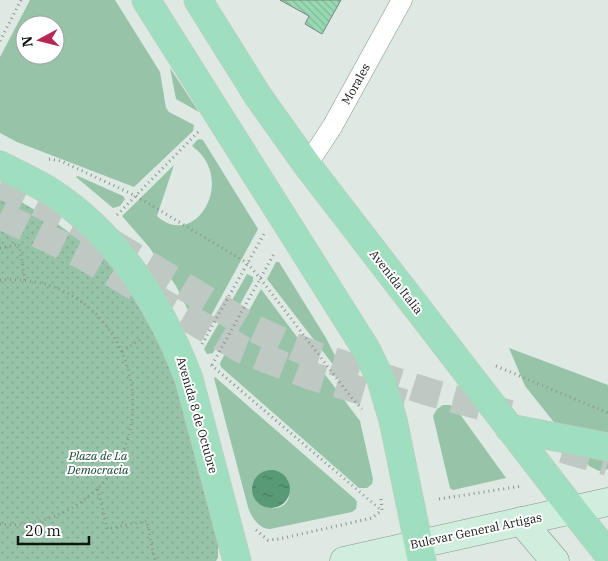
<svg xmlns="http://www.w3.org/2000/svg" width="608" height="561" font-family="'IBM Plex Serif',serif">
<defs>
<pattern id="park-dots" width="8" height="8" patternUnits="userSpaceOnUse" patternTransform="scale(1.25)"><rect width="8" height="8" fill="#97c4a9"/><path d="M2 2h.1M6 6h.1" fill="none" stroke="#81a891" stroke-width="1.8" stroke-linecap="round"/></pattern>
<pattern id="water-ripples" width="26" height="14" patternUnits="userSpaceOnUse" patternTransform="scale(1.25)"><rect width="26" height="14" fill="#589976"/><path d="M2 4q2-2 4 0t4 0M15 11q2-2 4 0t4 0" fill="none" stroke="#477c60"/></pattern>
<pattern id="building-back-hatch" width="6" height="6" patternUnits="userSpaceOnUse" patternTransform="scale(1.25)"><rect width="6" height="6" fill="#97d9b3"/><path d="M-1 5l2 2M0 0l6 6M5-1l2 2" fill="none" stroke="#81ba99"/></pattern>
</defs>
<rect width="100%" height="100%" fill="#dde9e2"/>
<g fill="#97c4a9" fill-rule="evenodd">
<path d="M30,0H115L160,72L166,108L169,112L194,125L193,131L134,187L17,142L0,133V57ZM25,25H55V55H25Z"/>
<polygon points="170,68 199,112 176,99"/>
<path d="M200,139L203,140L258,229L206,325L202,329L197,328L176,286L149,247L122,216L174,165L157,216C195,251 238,179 192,146L197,140Z"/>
<polygon points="78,176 123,196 125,199 120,206 113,208 76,177"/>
<polygon points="276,262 279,262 326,338 346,377 348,384 267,279"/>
<polygon points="247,274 253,277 253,281 213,353 207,354 204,349"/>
<polygon points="261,289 360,421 373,479 372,484 367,488 359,488 221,367 220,364 221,361"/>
<polygon points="509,348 608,385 608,469 599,471 589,466 525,386"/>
<path d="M215,377L355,499L357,502L356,509L352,512L270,529C259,529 251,517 248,507L214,378ZM267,470L281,473L288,480C288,485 290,492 289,497C285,512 266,510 257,502L255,478Z"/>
<polygon points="443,405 450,405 457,410 506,478 453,490 450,488 433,416 437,409"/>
</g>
<polygon fill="url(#park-dots)" points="0,190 51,219 121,271 175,372 218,543 218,557 216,561 0,561"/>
<circle fill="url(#water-ripples)" cx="271" cy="489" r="19"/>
<polygon fill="url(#building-back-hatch)" stroke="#79847d" points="280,0 341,0 322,34 305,24 309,16"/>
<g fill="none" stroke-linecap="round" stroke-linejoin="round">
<g stroke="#bfc9c3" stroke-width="28" stroke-dasharray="28 14" stroke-linecap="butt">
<polyline points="0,184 80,224 253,328 290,345 317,356 432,393 510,414"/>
<polyline points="0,215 80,254 243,350 308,375 407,404"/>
<polyline points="563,449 608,462"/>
</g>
<g stroke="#88938c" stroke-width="21">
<polyline id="street" points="307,165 332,127 402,0"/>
</g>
<g stroke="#88938c" stroke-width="29">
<g id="secondary">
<polyline points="521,521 555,561"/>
<polyline points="344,561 608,502"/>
</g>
</g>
<g stroke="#c6c7c6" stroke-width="29">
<g id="primary">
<polyline points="146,0 366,349 381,380 393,420 422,561"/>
<polyline points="198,0 258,96 307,165 573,510 608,554"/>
<path d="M0,165C17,174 35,182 51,192C119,236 161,305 189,379L237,561"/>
<polyline points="509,428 608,447"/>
</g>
</g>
<g stroke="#8b948f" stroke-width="3" stroke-dasharray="1 4" stroke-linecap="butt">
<polyline points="0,41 21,0"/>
<polyline points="49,159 61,161 136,196 247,263 260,278 351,397 362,409"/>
<polyline points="117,215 200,130"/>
<polyline points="0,248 19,244 25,280"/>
<path d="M0,280C134,270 185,450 66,511C46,521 22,527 0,524"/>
<polyline points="202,344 264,234"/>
<polyline points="122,351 143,338"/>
<polyline points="211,365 381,510"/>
<polyline points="212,365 275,252"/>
<polyline points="496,366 608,413"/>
<polyline points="98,489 107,529 147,521 155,561"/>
<polyline points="381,499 382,510"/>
<polyline points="439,499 522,486"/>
<polyline points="256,530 268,540 279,539 372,518 382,510"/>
</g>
<use href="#street" stroke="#fff" stroke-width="20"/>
<use href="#secondary" stroke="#cfeede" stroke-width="28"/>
<use href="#primary" stroke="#9fdebe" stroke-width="28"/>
</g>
<g text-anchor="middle" stroke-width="4" stroke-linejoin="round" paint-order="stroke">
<g font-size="12" fill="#121613" stroke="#fff">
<text transform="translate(356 84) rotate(-61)" y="4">Morales</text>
<text transform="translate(396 282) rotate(52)" y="4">Avenida Italia</text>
<text transform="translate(197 415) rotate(74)" y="4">Avenida 8 de Octubre</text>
<text transform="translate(476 531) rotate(-12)" y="4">Bulevar General Artigas</text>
</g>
<g font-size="12" font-style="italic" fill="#12462d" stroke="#fff">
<text x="98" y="460">Plaza de La<tspan x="98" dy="14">Democracia</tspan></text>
</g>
</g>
<g transform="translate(40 40) rotate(263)"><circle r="24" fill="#ffffff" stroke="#a0a2a1"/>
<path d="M0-4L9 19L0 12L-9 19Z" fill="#b72753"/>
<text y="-8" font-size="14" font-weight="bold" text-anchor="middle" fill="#121613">N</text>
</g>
<path d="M18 536v8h71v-8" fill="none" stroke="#121613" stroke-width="2.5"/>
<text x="25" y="536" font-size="15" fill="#121613" stroke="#ffffff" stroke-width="4" paint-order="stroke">20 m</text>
</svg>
